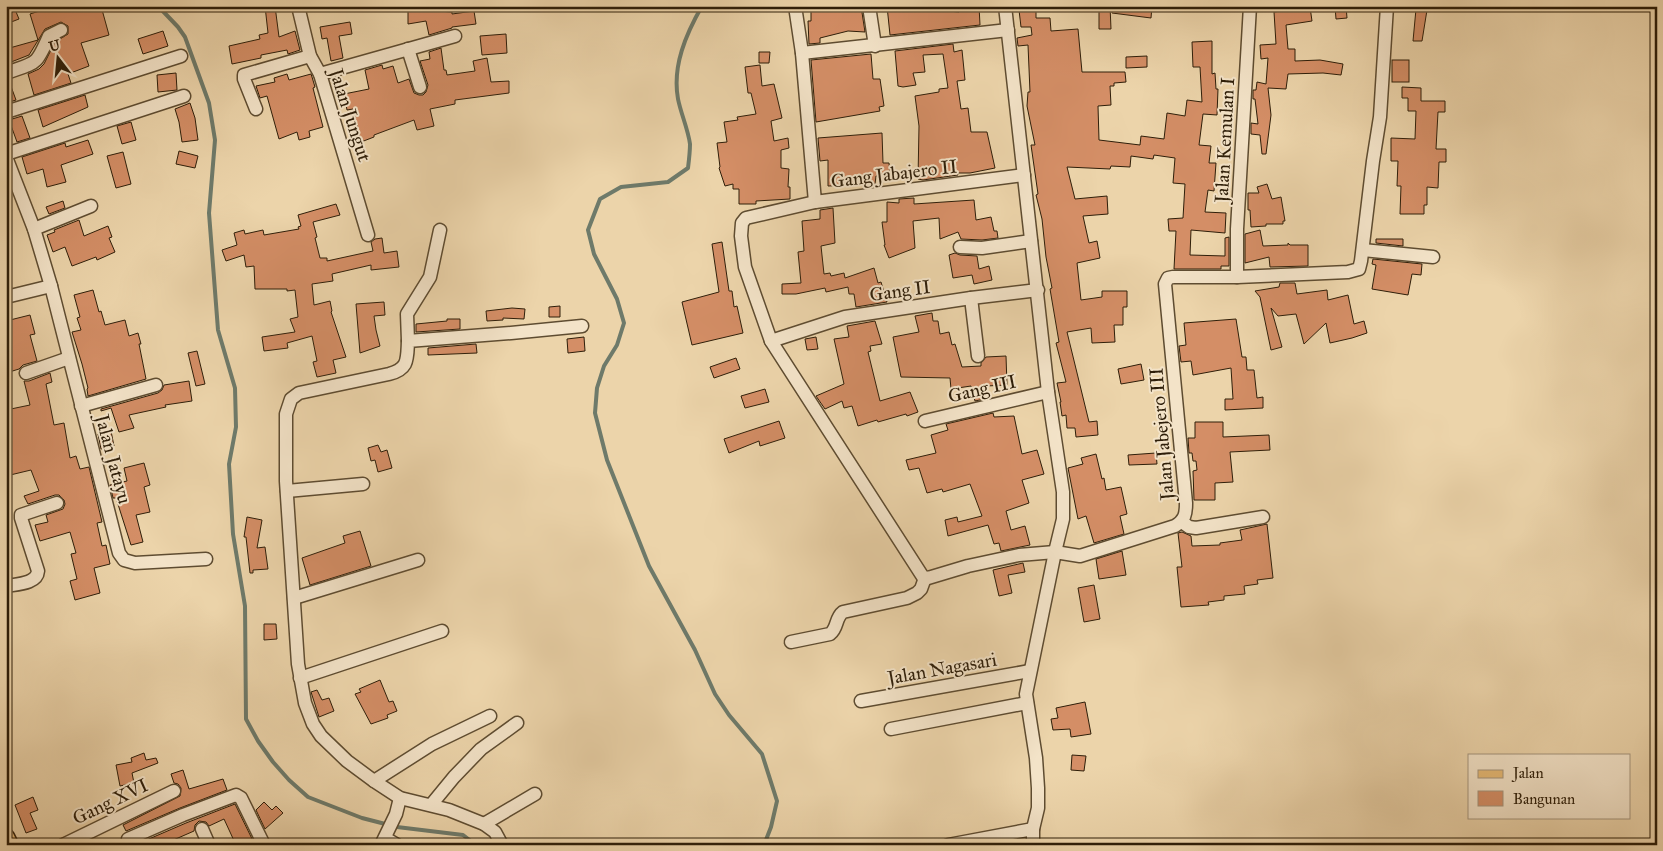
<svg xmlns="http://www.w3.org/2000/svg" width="1663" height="851" font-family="'IM FELL Great Primer',serif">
<rect width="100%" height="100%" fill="#ecd4aa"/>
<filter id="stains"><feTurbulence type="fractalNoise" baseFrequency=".004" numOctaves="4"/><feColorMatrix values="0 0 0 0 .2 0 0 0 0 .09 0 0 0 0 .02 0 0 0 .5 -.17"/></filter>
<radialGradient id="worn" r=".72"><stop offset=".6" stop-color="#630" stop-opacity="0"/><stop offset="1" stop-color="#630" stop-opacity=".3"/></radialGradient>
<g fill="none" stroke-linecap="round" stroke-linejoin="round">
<g stroke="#6e7a6a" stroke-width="4">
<polyline points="158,6 178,27 185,37 209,103 215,140 209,213 218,330 235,388 236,427 229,464 233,534 245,606 246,719 258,741 273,762 289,780 308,797 362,818 397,827 463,835 476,845"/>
<path d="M702,6C686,34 672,66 678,99C681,114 688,129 690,144C690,152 689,160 688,168L668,182L621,187L600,199L588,230L594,254L617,299L624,323L617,345L604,366L597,388L595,413L607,460L649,566L695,650L715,694L729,715L762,754L777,801L771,827L764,845"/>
</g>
</g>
<g fill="#d48e66" stroke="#2e1e09">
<polygon points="55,6 101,6 109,35 81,43 89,66 68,74 71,83 34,95 28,74 39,69 44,64 55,42 68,34 68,26 61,22 45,29 29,55 6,64 6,49 38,40 30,14"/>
<polygon points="265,6 275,6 279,37 295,31 300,50 288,54 287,50 261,55 261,58 232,64 229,46 260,39 259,35 268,33"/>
<polygon points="422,6 438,6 438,11 452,12 452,14 474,11 476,24 452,27 452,28 429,35 426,21 408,24 408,9 422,10"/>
<polygon points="811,6 861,6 865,32 848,31 820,38 820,43 809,44 808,21 811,21"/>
<polygon points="887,6 926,6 926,9 959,12 959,6 979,6 980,25 890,35"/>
<polygon points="1099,6 1110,6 1111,29 1099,29"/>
<polygon points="1113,6 1152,6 1151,18 1112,13"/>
<polygon points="1335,6 1346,6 1347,18 1336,19"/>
<polygon points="14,7 19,19 6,24 6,10"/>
<polygon points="1310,7 1312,21 1286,25 1288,49 1295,49 1295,61 1320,60 1343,64 1341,75 1323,73 1288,74 1286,89 1268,88 1271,115 1266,154 1262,154 1260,135 1251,134 1251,123 1258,124 1255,99 1253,99 1253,90 1256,90 1257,82 1266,84 1268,58 1261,59 1260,45 1276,44 1274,12"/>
<polygon points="1036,9 1036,18 1050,18 1051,31 1078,29 1082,72 1125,72 1126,82 1114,83 1114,86 1110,86 1111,105 1098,106 1099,140 1140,145 1141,136 1164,139 1167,113 1185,116 1187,100 1202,102 1200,67 1193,67 1192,42 1212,41 1212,74 1215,73 1216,89 1218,89 1217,115 1203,114 1199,145 1211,146 1209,163 1216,163 1214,191 1208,190 1205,212 1226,213 1225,233 1191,230 1190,255 1225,256 1225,238 1229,237 1229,266 1221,266 1221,269 1174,269 1176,231 1169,231 1168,219 1183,218 1185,184 1173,183 1175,158 1154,155 1153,159 1131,156 1130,167 1111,166 1110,169 1067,167 1075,199 1107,196 1108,214 1083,216 1089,243 1097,241 1100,258 1077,263 1081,300 1102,297 1102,291 1127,291 1127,307 1123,307 1123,325 1114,325 1115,342 1092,343 1091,328 1067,332 1089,422 1097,421 1098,435 1076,437 1075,428 1067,428 1066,415 1062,416 1060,402 1061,402 1057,383 1066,382 1056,343 1059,342 1050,289 1052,288 1046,257 1042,219 1036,195 1038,194 1031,145 1035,145 1027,106 1028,92 1030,92 1028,45 1018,46 1017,38 1032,35 1031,27 1021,27 1019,10"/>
<polygon points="1416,9 1427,10 1422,41 1413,41"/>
<polygon points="350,22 352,34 339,36 343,58 331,61 327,38 322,39 320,27"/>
<polygon points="163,31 168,46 143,54 138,39"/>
<polygon points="506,34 507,53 482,55 480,36"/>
<polygon points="953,44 954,52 962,50 965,80 957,81 961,109 968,108 971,132 987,132 995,168 970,173 957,173 958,175 923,180 918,179 919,126 915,96 939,92 939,89 948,88 943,54 923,55 925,72 913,73 916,85 903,87 898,86 895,51"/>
<polygon points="441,48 444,70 446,70 447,75 475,71 473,61 487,58 491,82 509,81 509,93 455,100 455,104 430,109 434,126 417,130 414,120 374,135 374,137 361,142 353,109 347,110 344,94 369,89 365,70 382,65 383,69 393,66 398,83 409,79 414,93 419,95 423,95 426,92 428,85 420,61 430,59 429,52"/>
<polygon points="759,52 770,52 769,63 759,63"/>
<polygon points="871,54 873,79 880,79 884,106 879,107 880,111 816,122 811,60"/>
<polygon points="1147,56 1147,67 1126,68 1126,57"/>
<rect x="1392" y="60" width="17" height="22"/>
<polygon points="760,65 762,86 774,84 782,118 771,121 774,141 788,138 789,148 781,150 781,168 789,169 788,187 790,187 790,199 756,201 756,204 739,204 739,189 733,189 733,184 725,186 719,168 720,167 717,143 727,142 724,122 738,120 737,117 756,114 751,93 748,93 745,67"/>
<polygon points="176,73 177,90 158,92 157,75"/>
<polygon points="287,74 289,80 311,74 312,77 315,87 313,88 323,127 309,131 310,137 299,140 297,132 279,139 267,96 260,98 256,86 275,82 274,78"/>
<polygon points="6,81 9,81 16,100 6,103"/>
<polygon points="1402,87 1421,88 1421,101 1445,101 1445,112 1438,112 1436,149 1446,149 1446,162 1439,162 1438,188 1427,187 1427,205 1424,205 1424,214 1400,214 1401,186 1397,186 1398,161 1391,161 1391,138 1415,139 1416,111 1408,111 1408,98 1402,98"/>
<polygon points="85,95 88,107 43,127 38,110"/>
<polygon points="190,103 195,118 198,140 182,142 179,122 175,109"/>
<polygon points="22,116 30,138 17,142 9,120"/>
<polygon points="131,122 136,140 122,144 117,126"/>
<polygon points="882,133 883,163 889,163 890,174 878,174 879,176 876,176 875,184 861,183 861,185 828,186 828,160 820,161 818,138"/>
<polygon points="88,140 93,154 61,165 66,182 47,187 43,169 27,174 22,157 65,143 66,147"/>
<polygon points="179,151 198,156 195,168 176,164"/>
<polygon points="123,152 131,184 116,188 107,156"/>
<polygon points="1267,184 1272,199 1281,197 1285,221 1283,221 1283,224 1266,224 1266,226 1251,227 1250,210 1248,210 1248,193 1259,193 1257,187"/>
<polygon points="914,198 914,204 974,200 976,220 991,217 994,231 997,231 998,238 982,240 961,239 958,232 940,239 939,218 913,221 915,248 889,258 884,245 885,245 882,222 887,222 887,202 899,203 899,199"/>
<polygon points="63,201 65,208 49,214 46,207"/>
<polygon points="336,204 340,215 313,222 317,237 315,238 320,258 327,258 327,261 373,251 371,242 375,239 382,238 384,253 397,251 399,267 371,270 371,265 332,274 333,281 312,284 314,305 330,301 332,311 331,312 346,357 333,360 336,373 317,377 313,362 317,361 312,336 287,343 288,348 264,351 262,337 295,332 290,319 298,317 295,290 287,291 287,289 255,289 254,266 246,267 244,255 226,261 222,250 237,245 234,233 244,230 245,234 263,230 264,235 299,229 298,227 301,226 298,215"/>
<polygon points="833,208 835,243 821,246 824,274 830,273 831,276 844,273 845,278 874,268 878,283 881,282 887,302 856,307 854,294 849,294 848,287 826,292 825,288 796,294 782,294 782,284 801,283 798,252 804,251 802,221 820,219 820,210"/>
<polygon points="79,220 84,236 108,226 112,237 109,238 115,252 97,260 96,257 72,266 65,247 53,252 47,235 55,232 54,230"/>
<polygon points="1260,230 1263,246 1288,245 1288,243 1290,245 1308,245 1308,266 1270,267 1269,257 1245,263 1245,234"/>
<polygon points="1376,239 1403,239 1403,246 1376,243"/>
<polygon points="722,242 729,291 732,291 734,307 737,306 743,333 692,345 682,302 719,292 712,244"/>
<polygon points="955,253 960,255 977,256 979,269 989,266 992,280 974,284 972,275 953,278 949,255"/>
<polygon points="1373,259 1422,264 1421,275 1412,274 1408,295 1372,289 1376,265 1372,264"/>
<polygon points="1280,283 1295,283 1297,294 1327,290 1328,300 1348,295 1354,324 1364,321 1367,333 1352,338 1330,343 1326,323 1304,344 1296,314 1278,316 1271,308 1282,347 1271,350 1260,297 1255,291 1279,287"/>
<polygon points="93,290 99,312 101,311 105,325 125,320 129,336 138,333 141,344 139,344 146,379 88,396 87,389 88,388 82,364 72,332 81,330 77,318 80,317 74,295"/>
<polygon points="384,302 385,315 374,316 376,330 380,346 360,353 356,304"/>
<polygon points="560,306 560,317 549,317 549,307"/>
<polygon points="512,308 525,309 524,319 503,318 503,320 487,321 486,311"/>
<polygon points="932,313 933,321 938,321 940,334 949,332 952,345 955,344 962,367 981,366 981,363 986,357 1006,356 1007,385 986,386 989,398 975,401 971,386 951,389 950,378 901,377 893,337 919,332 915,316"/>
<polygon points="30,315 35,334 30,335 37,361 23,365 19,369 6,373 6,321"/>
<polygon points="447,319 460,319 460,329 416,332 416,324 447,321"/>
<polygon points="1236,319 1242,357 1246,357 1247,370 1254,370 1257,398 1263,397 1263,408 1225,410 1225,399 1233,399 1231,368 1193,375 1191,361 1181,362 1179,346 1186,345 1184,323"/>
<polygon points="875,321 882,344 870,346 871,351 868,352 880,401 910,392 918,412 907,416 906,414 878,422 877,420 858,426 852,406 844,408 842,401 825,409 816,396 844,384 834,339 849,337 847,326"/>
<polygon points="584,337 585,351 568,353 567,339"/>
<polygon points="816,337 818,349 807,350 805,339"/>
<polygon points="476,344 477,353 428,355 428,348"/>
<polygon points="197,351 205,384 196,386 188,353"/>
<polygon points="736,358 740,369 714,378 710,367"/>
<polygon points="1141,364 1144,380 1121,384 1118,369"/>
<polygon points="50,373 52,382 46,384 54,425 64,423 70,458 76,456 80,469 89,467 102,522 97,523 102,546 106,545 110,564 94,568 100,593 75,600 70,581 77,579 71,554 76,553 70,532 40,541 35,525 48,522 46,515 63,509 65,504 64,500 59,495 55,495 28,504 24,496 39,491 31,470 6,476 6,434 9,433 6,410 30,405 24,381 29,381"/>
<polygon points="189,381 192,401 165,405 166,407 129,415 134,428 119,432 111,408 101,411 101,409 158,393 162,390 164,385"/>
<polygon points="765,389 769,402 745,408 741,396"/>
<polygon points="993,413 994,417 1014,416 1022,454 1037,450 1044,474 1022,480 1029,503 1006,511 1011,530 1025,526 1030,545 1001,551 999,543 994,544 988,525 948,536 945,520 957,517 958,522 982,516 970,484 943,492 942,489 927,493 919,468 909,470 906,460 936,453 931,435 948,430 946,424"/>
<polygon points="779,421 785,438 760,446 759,441 729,453 724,439"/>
<polygon points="1195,422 1223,422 1223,437 1269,435 1270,450 1230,452 1233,482 1215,483 1215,500 1194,500 1193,471 1197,470 1196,461 1193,461 1192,453 1189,453 1188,438 1195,438"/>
<polygon points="111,431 114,446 101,449 98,434"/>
<polygon points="378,445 381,452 387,450 392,468 378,472 375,460 371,461 368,448"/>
<polygon points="1156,453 1157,464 1129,465 1128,455"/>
<polygon points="1096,454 1102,479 1104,478 1106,490 1121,487 1127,514 1120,516 1124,534 1094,543 1086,516 1078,519 1068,468 1083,464 1081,458"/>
<polygon points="144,463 150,485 144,487 150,512 136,515 143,542 131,545 116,498 113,498 110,485 127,481 124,468"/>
<polygon points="247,517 262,520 257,548 265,547 268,569 253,570 253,573 250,573 246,537 244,537"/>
<polygon points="1267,524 1273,578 1257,580 1258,584 1244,586 1245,594 1224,596 1224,600 1208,602 1209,605 1181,607 1177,567 1182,567 1178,533 1182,532 1191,536 1192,546 1220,545 1220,543 1242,540 1240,530"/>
<polygon points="360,531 371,566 310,585 302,558 345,543 343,536"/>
<polygon points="1122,551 1126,575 1099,579 1096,559"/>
<polygon points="1023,563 1025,572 1008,575 1012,593 999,596 993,570"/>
<polygon points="1094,585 1100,619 1084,622 1078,588"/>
<polygon points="264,624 276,624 277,639 264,640"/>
<polygon points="380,680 389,702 393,701 397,711 387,715 388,718 371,724 355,694 361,692 359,689"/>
<polygon points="317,690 322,700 329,698 334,711 319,717 311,692"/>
<polygon points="1085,702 1091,734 1071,737 1070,729 1053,730 1051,719 1058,718 1056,708"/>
<polygon points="144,753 146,760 156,758 158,763 132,773 134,783 120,786 116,765 132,762 131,758"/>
<polygon points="1072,755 1086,756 1084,771 1071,770"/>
<polygon points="183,770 189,789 223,779 227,790 180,808 126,831 123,825 180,796 181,788 178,784 174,783 171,774"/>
<polygon points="33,797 38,810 30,813 37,829 26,833 15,805"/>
<polygon points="264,802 272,810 276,806 283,813 265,829 256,810"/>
<polygon points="235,804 255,845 236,845 224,819 209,826 206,822 199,821 195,825 194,831 162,845 135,845 186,823"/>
</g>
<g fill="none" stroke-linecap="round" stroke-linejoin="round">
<g stroke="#5e4c31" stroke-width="15">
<g id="minor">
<polyline points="298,6 310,56 320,74 368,235"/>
<polyline points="795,6 802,53 815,202 1024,175"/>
<polyline points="869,6 875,46"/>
<polyline points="1005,6 1048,392 1063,492 1063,519 1055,552 1026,694 1036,758 1038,788 1038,808 1033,829 1033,845"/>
<polyline points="408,49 420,87"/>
<polyline points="802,53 1008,30"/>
<path d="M6,73C37,62 36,66 49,36L61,30"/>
<polyline points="320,74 455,36"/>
<polyline points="256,109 244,79 244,75 310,56"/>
<polyline points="6,112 181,56"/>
<polyline points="6,154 184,96"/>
<polyline points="6,157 34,229 51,286 119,553 124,560 135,563 206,559"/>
<path d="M815,202L746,218L742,223L741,236L745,267L771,341L923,577L928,578L968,566L1019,555L1055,552L1080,556L1175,526C1185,520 1186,514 1186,503L1165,284L1168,278L1173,277H1237L1348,272L1359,269L1361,261L1373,161L1380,117L1387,6"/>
<polyline points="34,229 91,206"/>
<polyline points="960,247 982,248 1031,241"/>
<polyline points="1363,250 1433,257"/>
<polyline points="1237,277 1237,229 1250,6"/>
<polyline points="6,297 51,286"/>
<polyline points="971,298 978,356"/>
<polyline points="408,341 407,314 430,277 440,230"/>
<polyline points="771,341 845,317 971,298 1038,290"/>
<polyline points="26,373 69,358"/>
<polyline points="81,406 156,385"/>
<polyline points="925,421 1048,392"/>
<polyline points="287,491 363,484"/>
<polyline points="1182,522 1189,527 1196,528 1263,517"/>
<path d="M6,586C17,584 37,584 38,571L21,518V515L57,503"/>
<polyline points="294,598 418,560"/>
<path d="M791,642L830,634C838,628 835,618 843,612L907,598L917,593L921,589L925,578"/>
<polyline points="300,678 442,631"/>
<polyline points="861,701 1030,671"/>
<polyline points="891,729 1027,703"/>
<polyline points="374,781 432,744 490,716"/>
<polyline points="431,805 454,777 481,749 517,723"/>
<polyline points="484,824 535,794"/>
<polyline points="202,829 209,845"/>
<polyline points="385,838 397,845"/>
<polyline points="128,839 183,815 236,795 241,798 264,845"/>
<polyline points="63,845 174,791"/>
<polyline points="381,845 396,814 400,798"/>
<path d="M502,845L495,832L484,824L449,810L400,798L374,781L347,761L321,736L313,724L305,703L298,664L286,481V414L291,399L299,393L389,374C409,369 407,359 408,341L511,333L582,326"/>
<polyline points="948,845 1033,829"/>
</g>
</g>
<g stroke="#2e1e09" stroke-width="19">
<polyline id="major" points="6,837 10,845"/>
</g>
<use href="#minor" stroke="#f3e3c8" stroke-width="12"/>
<use href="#major" stroke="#e6ba75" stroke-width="16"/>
</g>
<g text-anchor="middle" stroke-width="4" stroke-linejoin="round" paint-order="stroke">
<g font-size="19" fill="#2e1e09" stroke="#f3e3c8">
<text transform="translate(351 115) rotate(72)" y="7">Jalan Jungut</text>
<text transform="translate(1224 140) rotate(-87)" y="7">Jalan Kemulan I</text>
<text transform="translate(894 173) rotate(-7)" y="7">Gang Jabajero II</text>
<text transform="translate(900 290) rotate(-8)" y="7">Gang II</text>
<text transform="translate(982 388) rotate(-13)" y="7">Gang III</text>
<text transform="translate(1161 434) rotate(-95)" y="7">Jalan Jabejero III</text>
<text transform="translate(114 459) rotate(75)" y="7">Jalan Jatayu</text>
<text transform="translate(942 668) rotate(-10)" y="7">Jalan Nagasari</text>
<text transform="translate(110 801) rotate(-26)" y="7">Gang XVI</text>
</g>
</g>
<rect width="1663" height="851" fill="none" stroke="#ecd4aa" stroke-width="25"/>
<rect x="8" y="8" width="1648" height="836" fill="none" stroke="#2e1e09" stroke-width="2.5"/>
<rect x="12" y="12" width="1638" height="826" fill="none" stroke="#2e1e09"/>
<rect x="1468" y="754" width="162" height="65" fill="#f3e3c8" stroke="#a4947c"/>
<rect x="1478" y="770" width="25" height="8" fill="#e6ba75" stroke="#a4947c"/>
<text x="1513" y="778" font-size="15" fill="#2e1e09">Jalan</text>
<rect x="1478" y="791" width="25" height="15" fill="#d48e66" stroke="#a4947c"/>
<text x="1513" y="804" font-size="15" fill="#2e1e09">Bangunan</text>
<g transform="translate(58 58) rotate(344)" stroke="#f3e3c8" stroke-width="4" paint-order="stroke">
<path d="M0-4L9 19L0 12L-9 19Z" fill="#2e1e09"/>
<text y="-8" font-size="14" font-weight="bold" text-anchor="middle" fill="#2e1e09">U</text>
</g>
<rect width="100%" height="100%" filter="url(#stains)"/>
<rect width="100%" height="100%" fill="url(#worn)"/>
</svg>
